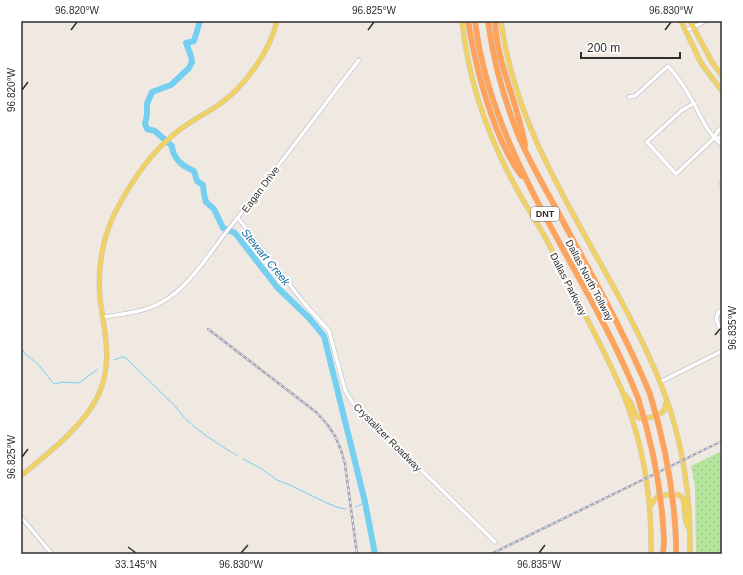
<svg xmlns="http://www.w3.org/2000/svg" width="743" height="575" font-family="Helvetica,sans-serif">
<defs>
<pattern id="park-dots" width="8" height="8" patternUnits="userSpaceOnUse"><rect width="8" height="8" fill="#b6e59e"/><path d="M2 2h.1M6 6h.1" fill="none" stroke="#9dc588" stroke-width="1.8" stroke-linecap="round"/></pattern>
</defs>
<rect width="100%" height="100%" fill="#efe9e1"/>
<polygon fill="url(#park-dots)" points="722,451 722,554 696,554 695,487 691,466"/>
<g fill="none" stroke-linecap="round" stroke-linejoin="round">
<g stroke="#75cff0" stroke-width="1">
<polyline points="21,348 26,355 37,363 54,384 63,382 79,383 98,369"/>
<path d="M114,360L122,357L126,358L176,407C188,426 218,444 238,456"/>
<polyline points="243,459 262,469 277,480 290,485 329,504 340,508 346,509"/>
<polyline points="356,507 365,502"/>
</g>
<path stroke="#75cff0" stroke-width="6" d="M200,21L194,41L186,43L191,56L192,62L189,68L171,85L152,92L147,104V115L145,124L147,129L155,131L172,146C173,159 182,166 194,171L197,181L203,185L204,194L206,202L214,209L223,228L235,233L277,287L309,318L324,336L365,502L375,554"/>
<g stroke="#b4b7c1" stroke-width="4.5">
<g id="minor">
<polyline points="685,31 706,21"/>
<path d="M629,97L635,96L668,66C678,77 686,89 693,102C702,118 707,133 722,145"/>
<polyline points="694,103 681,111 647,142 676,174 714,138 717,132 722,127"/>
<polyline points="714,138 722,138"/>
<polyline points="722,181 721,182 722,185"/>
<polyline points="238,218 304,303 329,331 345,390 352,402 495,542"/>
<polyline points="722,310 718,313 716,319 722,334"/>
<path d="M103,317C123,314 145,312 162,302C188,288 209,254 227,231C272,175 315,117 359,60"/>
<polyline points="660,382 722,351"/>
<polyline points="21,517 52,554"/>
</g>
</g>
<g stroke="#c9c9c9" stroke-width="5.5">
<g id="major">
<path d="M462,21C468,77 486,132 513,182C523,201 534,218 545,237C559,263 571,289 585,315C598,340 611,365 622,391C643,442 652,499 651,554"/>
<path d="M501,21C518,155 611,260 660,382C682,436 691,496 690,554"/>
<polyline points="681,21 701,63 722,91"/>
<polyline points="690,21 712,62 722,76"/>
<path d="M625,395L631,403L636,415L639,418C649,419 656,417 664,411L666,403"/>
<path d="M21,476C48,453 82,428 98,396C114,361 104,333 100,298C97,267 103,234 118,207C132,181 149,155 172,136C186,123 204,115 220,104C245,86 270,51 277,21"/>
<path d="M650,506L657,497C698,486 677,510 689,529"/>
</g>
</g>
<g stroke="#c9c9c9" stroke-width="6">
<g id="highway">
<path d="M468,21C475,63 485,103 502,142C508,154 513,166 522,176"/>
<path d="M475,21C492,161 588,271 638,398"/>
<path d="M488,21C493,59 503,96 517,132C528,159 543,185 557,210C589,271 624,331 650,394"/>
<path d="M495,21C497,65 518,103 525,145"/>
<polyline points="663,554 664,541"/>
<polyline points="676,554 676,541"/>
</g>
</g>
<use href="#minor" stroke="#fff" stroke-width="3.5"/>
<use href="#major" stroke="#f2d163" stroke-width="4.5"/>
<use href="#highway" stroke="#ffa35c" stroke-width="5.5"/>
<g stroke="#a3a6b8" stroke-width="2.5">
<g id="rail">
<polyline points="208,329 316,412 327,424 335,436 341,450 345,464 357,554"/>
<polyline points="491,554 722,441"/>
</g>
</g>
<use href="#rail" stroke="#fff" stroke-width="1" stroke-dasharray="3" stroke-linecap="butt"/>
<g stroke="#c9c9c9" stroke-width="6" stroke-linecap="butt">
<g id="highway-bridge">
<path d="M650,394C665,443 674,490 676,541"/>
<path d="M638,398C653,445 662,491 664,541"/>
</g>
</g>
<use href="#highway-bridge" stroke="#ffa35c" stroke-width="5.5"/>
</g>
<path fill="none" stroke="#2e2e2e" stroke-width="1.5" d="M71,30L77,22M368,30L374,22M665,30L671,22M22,90L28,82M715,335L721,328M22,457L28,449M128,547L136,553M241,553L248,545M539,553L545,545"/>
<g text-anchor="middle" stroke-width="4" stroke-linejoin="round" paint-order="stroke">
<rect fill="#fff" stroke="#6d6d6d" stroke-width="1" x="531" y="207" width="28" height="14" rx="3"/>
<g font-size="9" font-weight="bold" fill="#2e2e2e">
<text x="545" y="217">DNT</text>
</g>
<g font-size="10" fill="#2e2e2e" stroke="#fff">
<text transform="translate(260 189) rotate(-53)" y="4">Eagan Drive</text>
<text transform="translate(590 280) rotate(62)" y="4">Dallas North Tollway</text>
<text transform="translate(569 284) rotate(63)" y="4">Dallas Parkway</text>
<text transform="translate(388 437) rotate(45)" y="4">Crystalizer Roadway</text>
</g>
<g font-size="11" font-style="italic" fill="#0d6fa3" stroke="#fff">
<text transform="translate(266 257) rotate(51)" y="4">Stewart Creek</text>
</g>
</g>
<rect width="743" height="575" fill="none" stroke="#ffffff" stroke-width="44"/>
<path d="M581 52v6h99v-6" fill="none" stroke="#2e2e2e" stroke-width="2"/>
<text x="587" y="52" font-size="12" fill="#2e2e2e" stroke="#ffffff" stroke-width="3" paint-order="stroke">200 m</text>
<rect x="22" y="22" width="699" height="531" fill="none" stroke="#2e2e2e" stroke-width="1.5"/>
<g font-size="10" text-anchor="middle" fill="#2e2e2e">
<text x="77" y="14">96.820°W</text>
<text x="374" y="14">96.825°W</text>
<text x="671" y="14">96.830°W</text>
<text transform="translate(11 90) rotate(-90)" y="4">96.820°W</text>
<text transform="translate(732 328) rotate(-90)" y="4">96.835°W</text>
<text transform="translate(11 457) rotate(-90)" y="4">96.825°W</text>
<text x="136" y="568">33.145°N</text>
<text x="241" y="568">96.830°W</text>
<text x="539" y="568">96.835°W</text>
</g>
</svg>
